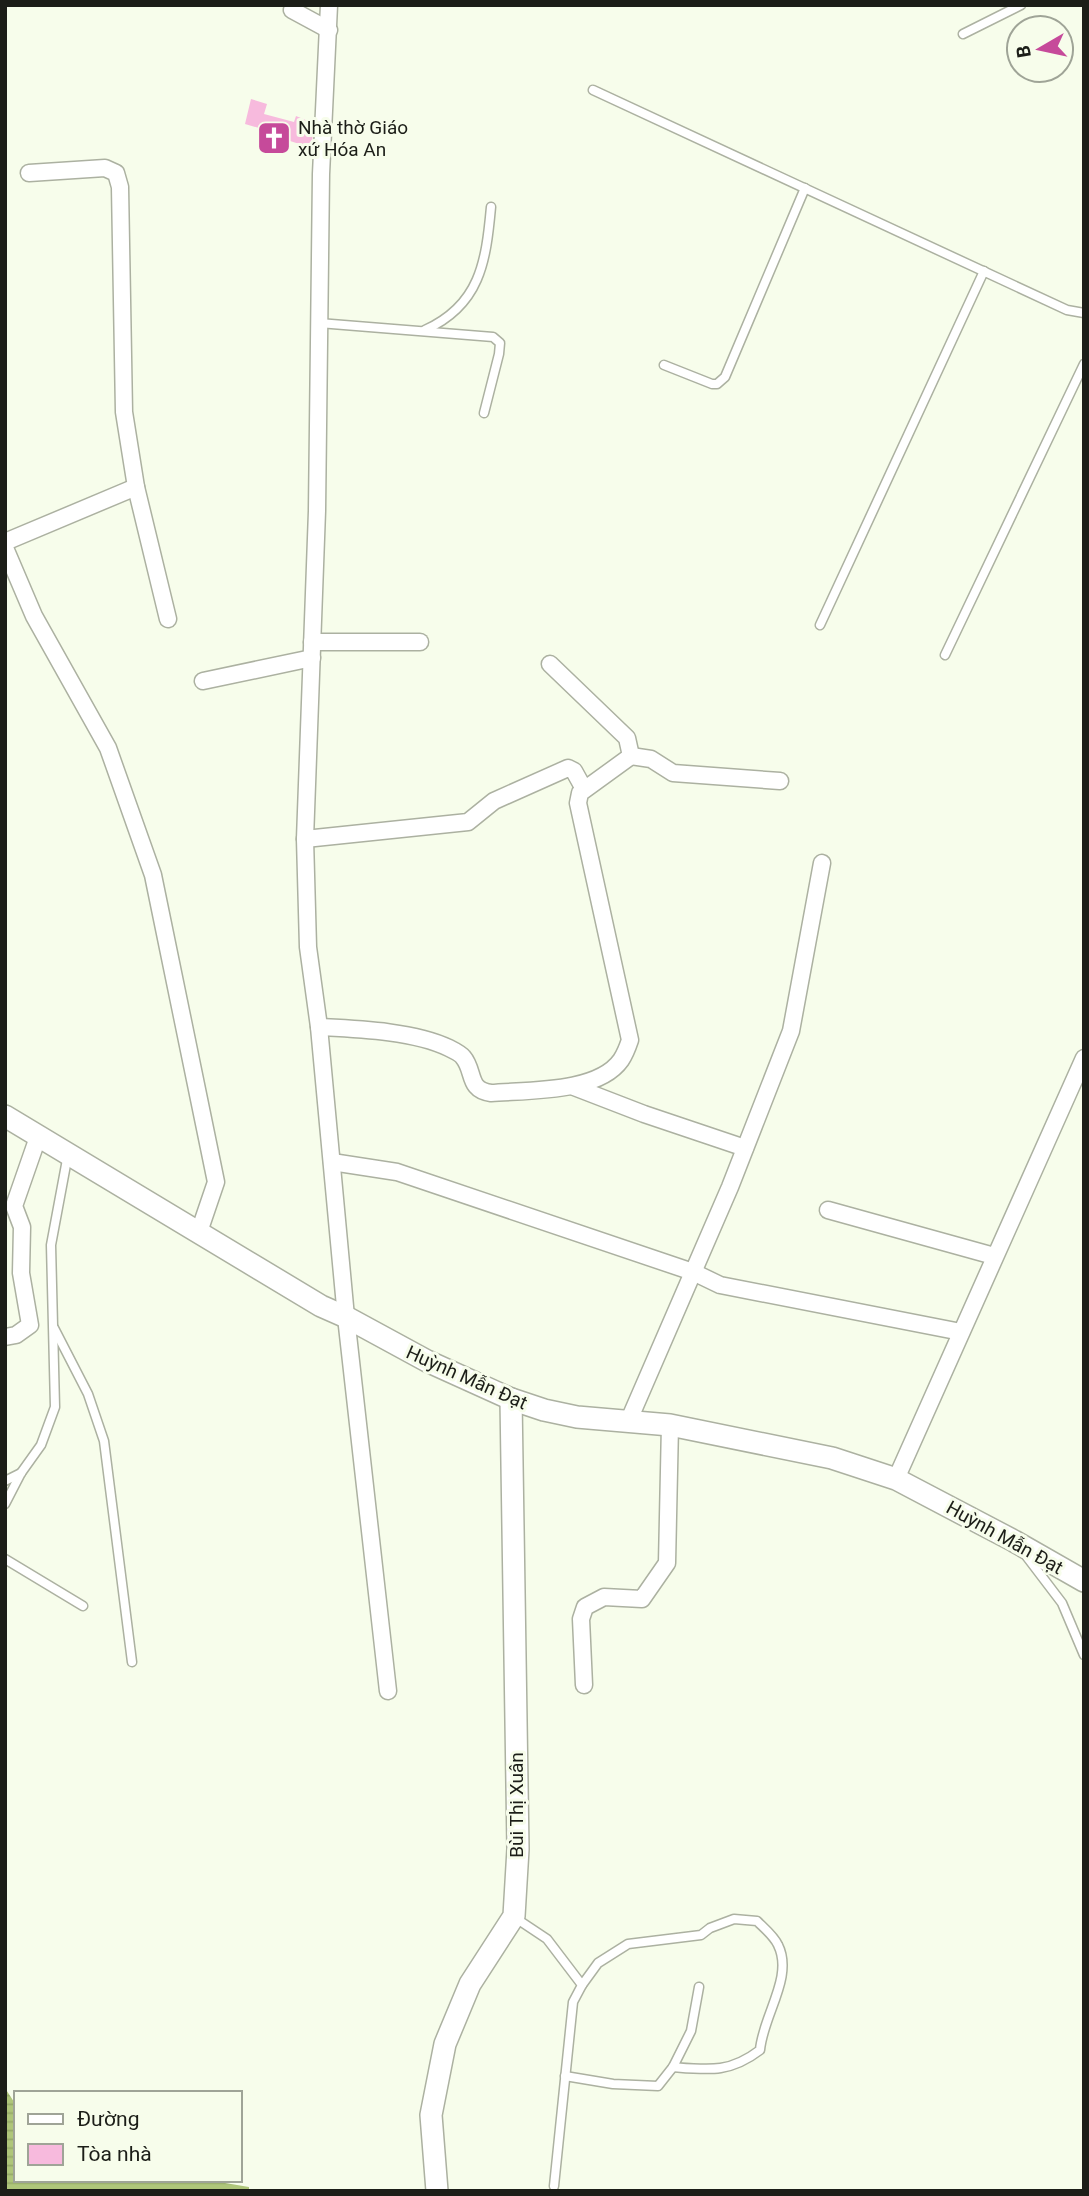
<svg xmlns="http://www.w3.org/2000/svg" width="1089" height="2196" font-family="Roboto,sans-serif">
<defs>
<pattern id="water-rules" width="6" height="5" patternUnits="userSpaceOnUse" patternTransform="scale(1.75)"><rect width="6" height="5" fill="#afc67a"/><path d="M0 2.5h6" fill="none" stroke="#96aa69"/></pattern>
</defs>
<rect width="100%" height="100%" fill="#f7fdeb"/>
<polygon fill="url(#water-rules)" points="5,2088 16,2105 16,2180 207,2180 249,2187 249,2191 5,2191"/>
<polygon fill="#f7badd" points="251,99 267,104 264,114 294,122 296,116 313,123 312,148 290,141 290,137 245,124"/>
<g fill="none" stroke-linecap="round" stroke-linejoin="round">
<g stroke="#acb1a1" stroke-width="11">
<g id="lane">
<polyline points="963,34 1021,5"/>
<polyline points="593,90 1067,310 1084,313"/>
<polyline points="319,323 493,337 500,343 499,354 484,413"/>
<path d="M425,330C480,305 486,262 491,207"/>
<polyline points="664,365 712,384 717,384 725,377 805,188"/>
<polyline points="820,625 984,271"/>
<polyline points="945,655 1084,364"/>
<polyline points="54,1328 88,1394 104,1441 132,1662"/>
<polyline points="5,1481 21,1473"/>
<polyline points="5,1504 21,1473 41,1445 55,1407 51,1245 68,1154"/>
<polyline points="1027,1557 1062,1603 1084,1655"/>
<polyline points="5,1559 83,1606"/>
<polyline points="514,1917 547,1939 582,1985 573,2002 554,2186"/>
<path d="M582,1985L598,1963L628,1944L701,1935L710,1928L734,1919L757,1921C764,1928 774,1936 778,1945C794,1977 763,2015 760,2050C730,2073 709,2070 673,2067"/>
<polyline points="565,2076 613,2084 658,2086 673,2067 691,2031 699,1987"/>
</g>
</g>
<g stroke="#acb1a1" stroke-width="19">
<g id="street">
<polyline points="329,5 321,174 317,511 305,839 308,947 319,1027 346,1317 388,1691"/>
<polyline points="292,10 329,30"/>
<polyline points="29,173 105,168 116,173 120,187 124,412 136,487 168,619"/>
<polyline points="5,542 136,487"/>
<polyline points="5,548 34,616 108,748 153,875 216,1182 199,1232"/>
<polyline points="312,642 420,642"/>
<polyline points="203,681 312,658"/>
<polyline points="631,756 651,759 673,773 780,781"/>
<polyline points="305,839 468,822 494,801 568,768 574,771 584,789"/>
<path d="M319,1027C358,1029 414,1031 449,1048C453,1050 461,1054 463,1057C475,1071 467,1090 491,1093C528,1090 598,1093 621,1060C625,1054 628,1046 630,1040L578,803L580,793L631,756L627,738L550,664"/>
<polyline points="574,1087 644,1114 745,1148"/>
<polyline points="332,1162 397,1172 693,1272 720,1285 961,1332"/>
<polyline points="828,1210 994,1256"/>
<polyline points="5,1337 16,1335 30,1325 21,1273 22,1227 14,1206 38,1137"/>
<polyline points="629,1420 730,1187 791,1031 822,863"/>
<polyline points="896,1479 1084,1058"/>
<polyline points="584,1685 581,1619 585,1607 604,1597 642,1599 667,1563 670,1425"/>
</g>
</g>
<g stroke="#acb1a1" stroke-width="24">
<g id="secondary">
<polyline points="5,1116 321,1306 346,1317 427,1361 511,1399 544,1410 577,1417 670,1425 832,1458 896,1479 1014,1541 1084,1581"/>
<polyline points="437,2191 431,2115 445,2044 470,1984 514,1916 518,1849 511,1399"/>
</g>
</g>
<use href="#lane" stroke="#fff" stroke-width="8"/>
<use href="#street" stroke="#fff" stroke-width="16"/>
<use href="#secondary" stroke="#fff" stroke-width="21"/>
</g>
<defs>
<g id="church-square" transform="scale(1.75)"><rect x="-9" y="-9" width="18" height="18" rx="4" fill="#c64a9a" stroke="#f7fdeb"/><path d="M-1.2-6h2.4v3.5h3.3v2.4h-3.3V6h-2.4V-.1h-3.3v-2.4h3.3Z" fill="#fff"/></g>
</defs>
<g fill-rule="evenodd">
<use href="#church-square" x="274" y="138"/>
</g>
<g text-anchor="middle" stroke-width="6" stroke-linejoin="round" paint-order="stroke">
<g font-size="19" fill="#1c1e18" stroke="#f7fdeb" text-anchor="start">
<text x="298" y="134">Nhà thờ Giáo<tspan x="298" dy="22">xứ Hóa An</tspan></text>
</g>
<g font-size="19" fill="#1c1e18" stroke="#f7fdeb">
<text transform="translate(467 1377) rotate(24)" y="7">Huỳnh Mẫn Đạt</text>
<text transform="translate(1005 1537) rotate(29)" y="7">Huỳnh Mẫn Đạt</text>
<text transform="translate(516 1805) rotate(-90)" y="7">Bùi Thị Xuân</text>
</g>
</g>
<rect width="1089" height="2196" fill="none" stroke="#1c1e18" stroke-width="14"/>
<rect x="14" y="2091" width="228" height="91" fill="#f7fdeb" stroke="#9fa497" stroke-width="2"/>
<rect x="28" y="2114" width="35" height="10" fill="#ffffff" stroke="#9fa497" stroke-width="2"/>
<text x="77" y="2126" font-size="21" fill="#1c1e18">Đường</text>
<rect x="28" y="2144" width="35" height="21" fill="#f7badd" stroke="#9fa497" stroke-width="2"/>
<text x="77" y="2161" font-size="21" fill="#1c1e18">Tòa nhà</text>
<g transform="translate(1040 49) rotate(261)"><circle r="33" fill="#f7fdeb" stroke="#9fa497" stroke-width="2"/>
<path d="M0-5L12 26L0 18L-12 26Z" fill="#c64a9a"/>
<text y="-10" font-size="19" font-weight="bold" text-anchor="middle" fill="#1c1e18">B</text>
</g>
</svg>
